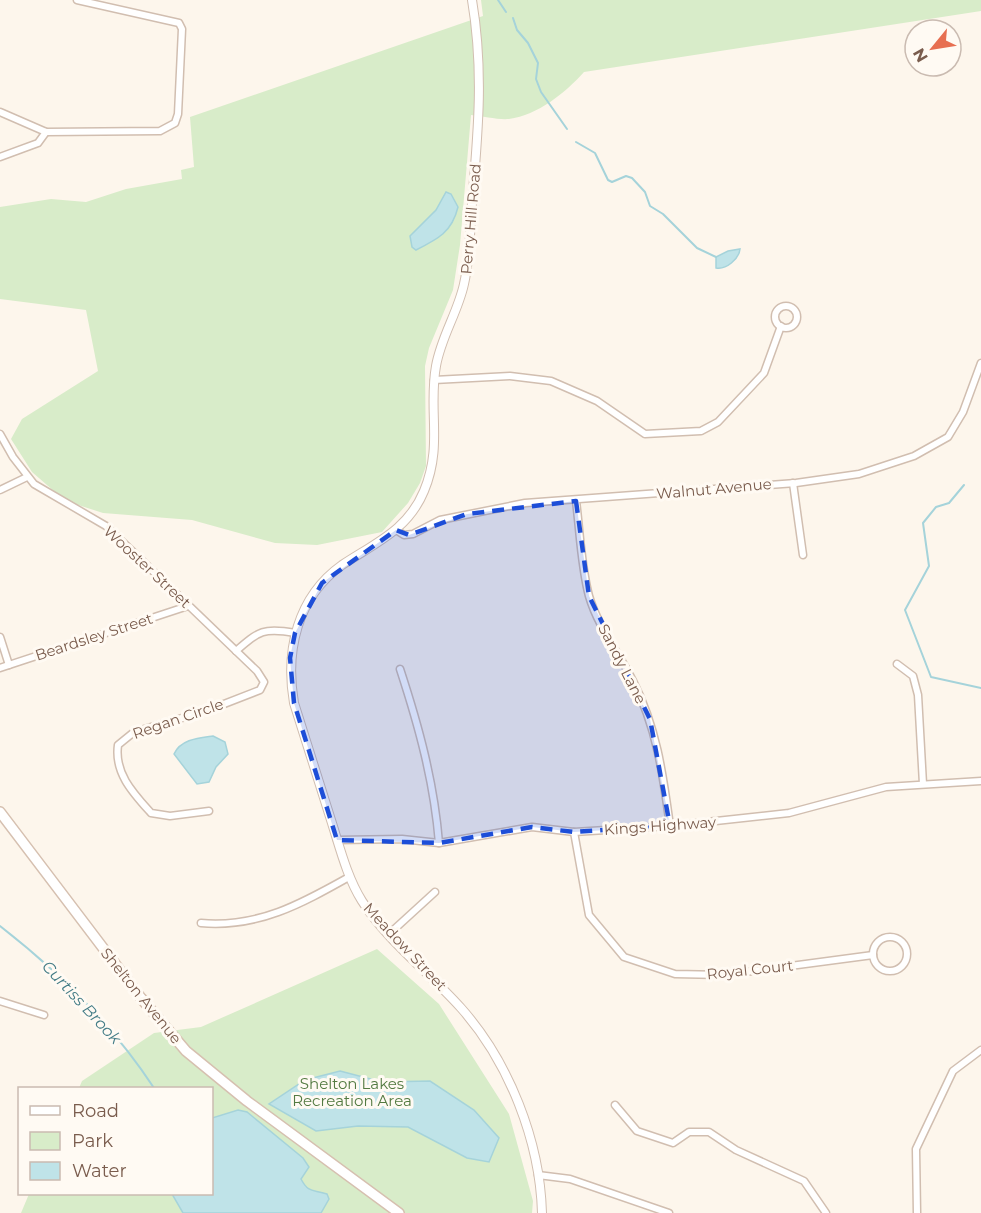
<svg xmlns="http://www.w3.org/2000/svg" width="981" height="1213" font-family="Montserrat,sans-serif">
<rect width="100%" height="100%" fill="#fdf6ec"/>
<g fill="#d8ecc9">
<path d="M481,0H981V11L584,72C565,93 538,115 509,119C498,120 483,116 471,115L460,245L453,290L429,348L425,366L426,466L420,483L408,503L382,532L317,545L275,543L192,520L103,513L69,502L55,492L32,472L11,439L22,419L98,371L86,310L0,299V207L51,199L86,202L126,189L182,179L181,170L194,167L190,117L483,16Z"/>
<polygon points="377,949 439,1004 509,1114 533,1201 532,1213 21,1213 29,1194 212,1194 212,1088 79,1088 82,1081 154,1033 201,1027"/>
</g>
<g fill="#bfe3e8" stroke="#a5d3da" stroke-width="1.5">
<path d="M446,192L451,194L458,207C452,232 438,239 416,250L412,247L410,236L436,210Z"/>
<path d="M740,249C739,259 726,270 716,268V257L728,251Z"/>
<path d="M213,736L225,742L228,754L216,767L209,782L197,784L174,754C181,739 199,738 213,736Z"/>
<polygon points="340,1071 382,1082 430,1081 474,1110 499,1138 489,1162 467,1158 408,1127 358,1126 316,1131 269,1104 305,1080"/>
<path d="M238,1110L247,1112L303,1158L309,1167L301,1179C309,1194 313,1189 327,1194L329,1199L321,1213H183L172,1194H212V1118Z"/>
</g>
<g fill="none" stroke-linecap="round" stroke-linejoin="round">
<g stroke="#a5d3da" stroke-width="2">
<polyline points="498,0 506,12"/>
<polyline points="513,18 517,30 528,43 538,63 536,79 541,92 567,129"/>
<polyline points="576,142 595,153 608,180 612,182 626,176 632,178 645,192 650,206 663,214 697,248 716,257"/>
<polyline points="964,485 949,503 936,507 923,523 929,566 905,610 931,677 981,688"/>
<path d="M0,926C58,971 114,1027 154,1088"/>
</g>
<g stroke="#d1beb0" stroke-width="9">
<g id="minor">
<polyline points="0,112 46,132 160,131 175,123 178,114 182,29 179,23 77,0"/>
<polyline points="0,157 38,143 46,132"/>
<circle cx="786" cy="317" r="11"/>
<polyline points="434,380 510,376 551,381 597,401 645,434 701,431 718,422 764,373 781,326"/>
<path d="M0,434L13,457L34,484L106,526L257,671L264,682L260,690L206,711L134,732L118,745C114,773 133,793 151,813L170,816L209,811"/>
<polyline points="793,483 803,555"/>
<polyline points="0,490 27,477"/>
<path d="M576,501C580,532 581,566 589,596C598,627 619,653 633,681C657,728 663,775 670,826"/>
<polyline points="396,530 404,535 413,534 440,520 525,503 796,483 859,474 914,456 948,437 963,412 981,363"/>
<polyline points="0,637 9,665"/>
<path d="M236,651C259,631 264,627 295,633"/>
<polyline points="897,664 913,676 918,695 923,784"/>
<polyline points="0,668 188,606"/>
<path d="M400,669C419,727 434,782 439,843"/>
<polyline points="574,832 589,915 624,957 675,974 723,975 873,955"/>
<polyline points="337,840 402,839 439,843 532,827 574,832 670,826 789,813 886,787 981,781"/>
<path d="M201,923C258,928 301,904 349,877"/>
<polyline points="389,934 435,892"/>
<circle cx="890" cy="954" r="17"/>
<polyline points="0,1001 44,1015"/>
<polyline points="615,1105 637,1131 673,1143 689,1132 709,1132 736,1150 804,1181 826,1213"/>
<polyline points="538,1175 570,1179 669,1213"/>
<polyline points="917,1213 916,1149 953,1071 981,1050"/>
</g>
</g>
<g stroke="#d1beb0" stroke-width="10">
<path id="tertiary" d="M472,0C484,71 478,133 472,203C470,230 470,258 464,284C458,312 441,337 436,366C428,410 443,446 424,491C408,530 375,543 342,565C297,597 285,651 294,703C306,742 319,781 331,820C340,848 347,877 362,901C388,942 429,972 461,1008C509,1062 540,1141 542,1213"/>
</g>
<g stroke="#d6c0b0" stroke-width="12">
<polyline id="secondary" points="0,812 141,998 186,1051 247,1101 399,1213"/>
</g>
<use href="#minor" stroke="#fff" stroke-width="6"/>
<use href="#tertiary" stroke="#fff" stroke-width="8"/>
<use href="#secondary" stroke="#fff" stroke-width="9"/>
</g>
<path fill="#1d4ed8" fill-opacity="0.2" stroke="#1d4ed8" stroke-width="4.5" stroke-dasharray="12 8" stroke-linejoin="round" d="M576,501L589,596L650,719L670,826L574,832L532,827L439,843L337,840L294,703L290,658L295,633L322,583L396,530L409,535L467,514Z"/>
<g text-anchor="middle" stroke-width="6" stroke-linejoin="round" paint-order="stroke">
<g font-size="15" fill="#7a5c4d" stroke="#fffaf3">
<text transform="translate(471 219) rotate(-85)" y="5">Perry Hill Road</text>
<text transform="translate(714 489) rotate(-5)" y="5">Walnut Avenue</text>
<text transform="translate(147 567) rotate(43)" y="5">Wooster Street</text>
<text transform="translate(94 637) rotate(-18)" y="5">Beardsley Street</text>
<text transform="translate(622 664) rotate(63)" y="5">Sandy Lane</text>
<text transform="translate(178 719) rotate(-19)" y="5">Regan Circle</text>
<text transform="translate(660 826) rotate(-4)" y="5">Kings Highway</text>
<text transform="translate(405 947) rotate(47)" y="5">Meadow Street</text>
<text transform="translate(750 970) rotate(-6)" y="5">Royal Court</text>
<text transform="translate(141 996) rotate(51)" y="5">Shelton Avenue</text>
</g>
<g font-size="15" fill="#537a41" stroke="#fffaf3">
<text x="352" y="1089">Shelton Lakes<tspan x="352" dy="17">Recreation Area</tspan></text>
</g>
<g font-size="16" font-style="italic" fill="#437c86" stroke="#fffaf3">
<text transform="translate(82 1002) rotate(47)" y="6">Curtiss Brook</text>
</g>
</g>
<rect x="18" y="1087" width="195" height="108" fill="#fffaf3" stroke="#cabbb1" stroke-width="1.5"/>
<rect x="30" y="1106" width="30" height="9" fill="#ffffff" stroke="#cabbb1" stroke-width="1.5"/>
<text x="72" y="1117" font-size="18" fill="#7a5c4d">Road</text>
<rect x="30" y="1132" width="30" height="18" fill="#d8ecc9" stroke="#cabbb1" stroke-width="1.5"/>
<text x="72" y="1147" font-size="18" fill="#7a5c4d">Park</text>
<rect x="30" y="1162" width="30" height="18" fill="#bfe3e8" stroke="#cabbb1" stroke-width="1.5"/>
<text x="72" y="1177" font-size="18" fill="#7a5c4d">Water</text>
<g transform="translate(933 48) rotate(240)"><circle r="28" fill="#fffaf3" stroke="#cabbb1" stroke-width="1.5"/>
<path d="M0-4.5L10 22L0 15L-10 22Z" fill="#e76f51"/>
<text y="-9" font-size="16" font-weight="bold" text-anchor="middle" fill="#7a5c4d">N</text>
</g>
</svg>
